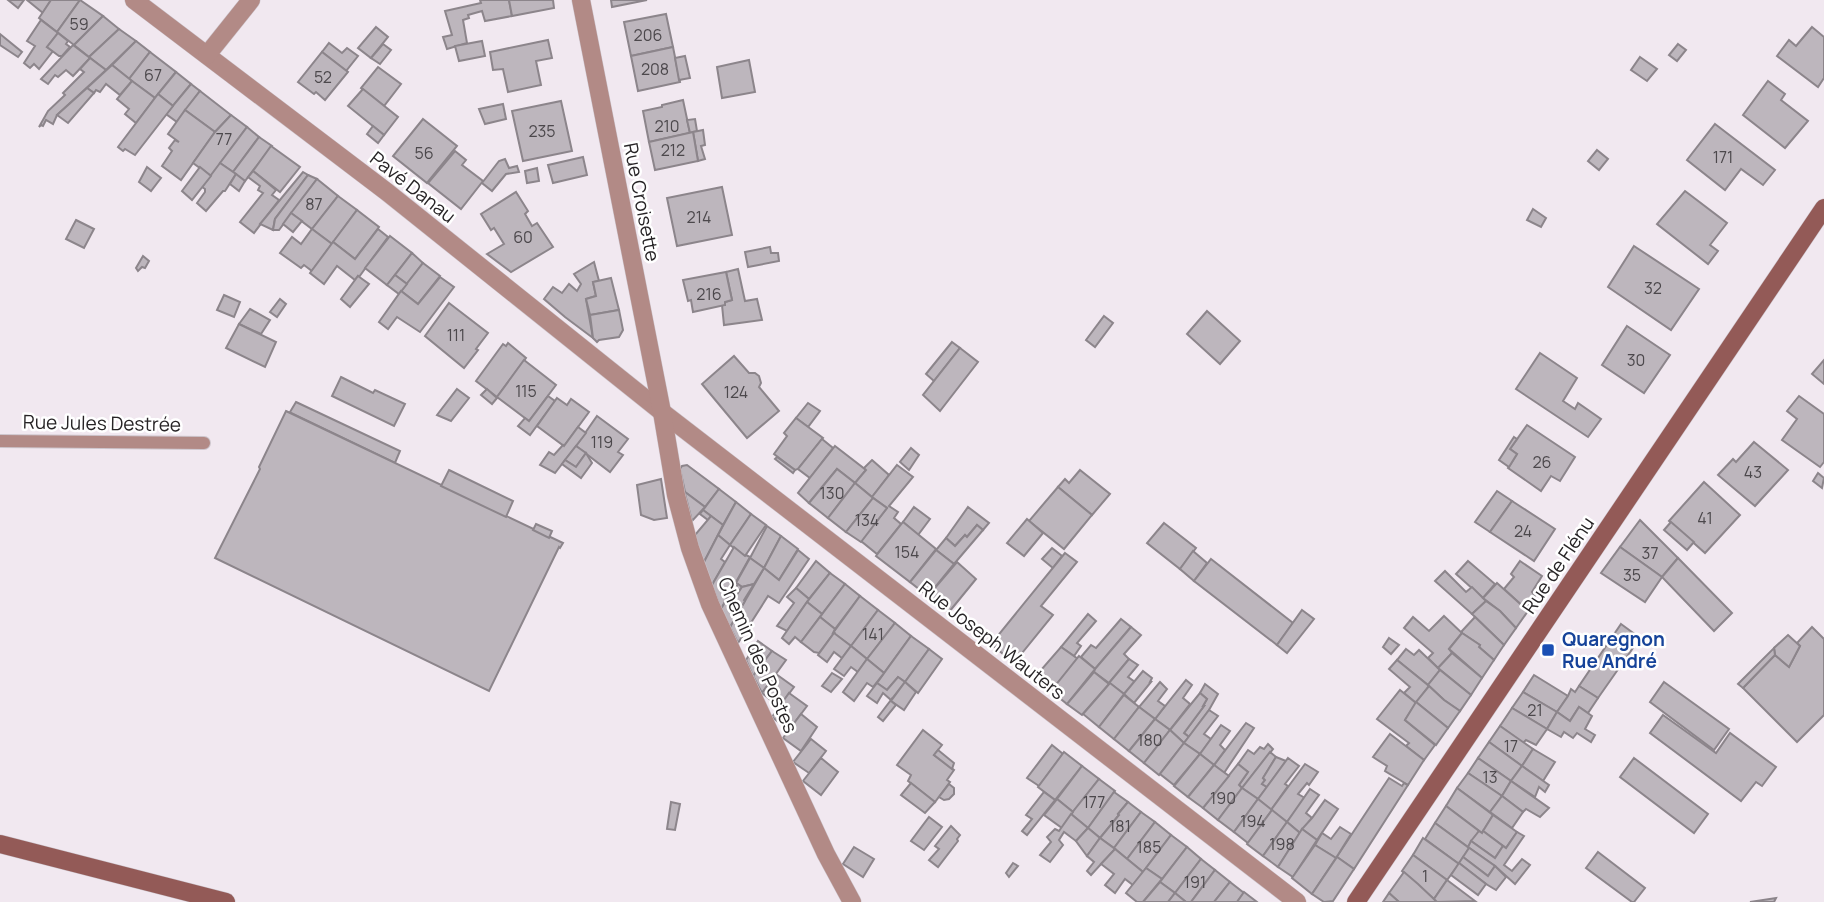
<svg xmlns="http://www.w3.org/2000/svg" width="1824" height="902" font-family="Manrope,sans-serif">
<rect width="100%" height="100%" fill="#f1e8f0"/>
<g fill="#bdb6bd" stroke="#8c858b" stroke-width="2">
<polygon points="8,0 24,0 18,8"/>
<polygon points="27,0 51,0 43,13"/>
<polygon points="51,0 80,0 57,32 39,18"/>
<polygon points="80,0 103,16 74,45 57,32"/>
<polygon points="480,0 509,0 512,16 485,21 482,11 468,15 469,18 463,20 467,43 447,49 443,37 452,35 445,11 481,3"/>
<polygon points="509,0 553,0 554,8 512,16"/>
<polygon points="611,0 647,0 612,7"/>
<polygon points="666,14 673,47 631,56 624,22"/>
<polygon points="103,16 119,29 89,57 74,45"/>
<polygon points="41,20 58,33 47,47 53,51 39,69 34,64 30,68 24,63 35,46 27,41"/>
<polygon points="376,27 388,37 371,58 358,48"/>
<polygon points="1812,27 1824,37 1824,78 1818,87 1777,56 1789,40 1796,46"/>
<polygon points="119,29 136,41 106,70 89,57"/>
<polygon points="58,33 68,41 66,44 70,47 62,56 59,56 47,47"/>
<polygon points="0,34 22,52 18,57 0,45"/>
<polygon points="548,40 552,58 536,61 541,85 508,92 503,69 493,70 490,52"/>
<polygon points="136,41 150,52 129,79 112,65"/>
<polygon points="482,41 485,56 459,61 455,46"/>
<polygon points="329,43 342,53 347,48 358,56 346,71 322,52"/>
<polygon points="383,44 391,50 380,64 371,58"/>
<polygon points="1678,44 1686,50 1677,61 1669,55"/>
<polygon points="73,45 90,58 73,76 66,70 58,77 55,75 48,84 41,79"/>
<polygon points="673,47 680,82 638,91 631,56"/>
<polygon points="150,52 176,72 155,98 129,79"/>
<polygon points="322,52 348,72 325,100 316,92 314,94 298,82"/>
<polygon points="685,56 690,78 679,80 675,58"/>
<polygon points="1640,57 1657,69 1647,81 1631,70"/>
<polygon points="90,58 106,70 57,115 53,124 46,120 43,126 41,125 39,127 48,111 65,95 63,93 84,72 80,69"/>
<polygon points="749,60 755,92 722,98 717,67"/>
<polygon points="112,65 132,81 120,95 106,84 100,92 96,90 94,93 87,88"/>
<polygon points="378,67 401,84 384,106 361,88"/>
<polygon points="176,72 191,84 173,106 158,94"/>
<polygon points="132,81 155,98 136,123 125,114 129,109 117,99"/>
<polygon points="1768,81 1785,94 1781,100 1808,121 1785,148 1743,115"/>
<polygon points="191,84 200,91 177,122 166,114"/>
<polygon points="87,88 94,93 68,123 57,115"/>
<polygon points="363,89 398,117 384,135 348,106"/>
<polygon points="200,91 231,115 215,132 185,110"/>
<polygon points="158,94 173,106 135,155 125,149 123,151 118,147"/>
<polygon points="683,100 690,133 649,142 643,111 662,107 662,105"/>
<polygon points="561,101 572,151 523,161 512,111"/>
<polygon points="503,104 506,119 485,124 479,109"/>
<polygon points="185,110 215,132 181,180 162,166 172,151 169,148 175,140 179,142 168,134"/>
<polygon points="231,115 247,127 211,176 193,163 215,132"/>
<polygon points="423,119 457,146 427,183 393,156"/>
<polygon points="695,119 697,131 690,133 687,120"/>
<polygon points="1715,124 1775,170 1763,185 1741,169 1725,190 1687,160"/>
<polygon points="373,126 384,135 378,143 367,134"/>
<polygon points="247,127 259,137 233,172 220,163"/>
<polygon points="703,130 705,145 701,146 705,159 698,161 693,132"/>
<polygon points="693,132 698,161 655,170 649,142"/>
<polygon points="259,137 272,146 245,181 233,172"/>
<polygon points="271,146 300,167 280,192 253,171"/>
<polygon points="1597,150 1608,159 1599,170 1588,161"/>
<polygon points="455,151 466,160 462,165 483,181 461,209 428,183"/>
<polygon points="583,157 587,175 553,183 548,165"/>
<polygon points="505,159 509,168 517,166 519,172 506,174 492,191 482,183 499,161"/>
<polygon points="220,163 236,174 225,191 223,191 206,211 197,203 205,192 205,189 202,187"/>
<polygon points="147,167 161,178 151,191 139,182"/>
<polygon points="200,167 211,176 192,200 182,191"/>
<polygon points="537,168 539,181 527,183 525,171"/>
<polygon points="253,171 276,190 272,195 279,200 254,233 240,222 263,193 258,190 260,186 248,177"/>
<polygon points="303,172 308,175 275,219 273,230 260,224"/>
<polygon points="236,174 245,181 239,191 230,184"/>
<polygon points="308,175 317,179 279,230 273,230 275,219"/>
<polygon points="317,179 338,196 312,229 291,213"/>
<polygon points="722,187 732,235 677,246 667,198"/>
<polygon points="1685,191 1727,223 1710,245 1718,251 1708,264 1657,224"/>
<polygon points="516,192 528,211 525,214 532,226 537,223 553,247 511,272 487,254 504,244 494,228 491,230 481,214"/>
<polygon points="338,196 357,210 332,244 312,229"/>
<polygon points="1533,209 1546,218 1541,227 1527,220"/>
<polygon points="357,210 379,227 355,259 333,242"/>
<polygon points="291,213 302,221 293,232 283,224"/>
<polygon points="76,220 94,229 84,248 66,239"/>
<polygon points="312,229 332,244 312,271 304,265 301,268 280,253 292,237 301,244"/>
<polygon points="378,229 388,237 359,277 358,276 355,280 337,266 324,284 310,273 333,242 355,259"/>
<polygon points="390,236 412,253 387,285 365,268"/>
<polygon points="1634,246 1699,289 1671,330 1608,287"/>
<polygon points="770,247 771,253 778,253 779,261 748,267 745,252"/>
<polygon points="412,253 423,263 407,284 395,275"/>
<polygon points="143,256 149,261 145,268 142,267 138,271 136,268"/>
<polygon points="594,262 599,281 593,282 596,296 586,299 593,338 565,317 544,299 553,287 562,293 569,284 577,291 581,284 574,274"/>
<polygon points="423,263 440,276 418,304 401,291"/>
<polygon points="738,269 745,301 757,299 762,320 724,325 722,305 725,305 725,302 732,300 726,272"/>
<polygon points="726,272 732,300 725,302 725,305 693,312 691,300 688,301 683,280"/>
<polygon points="395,275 407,284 399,294 387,285"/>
<polygon points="358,276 369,284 350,307 341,299"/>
<polygon points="440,277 454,287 420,332 397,317 388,329 379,322 401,291 418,304"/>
<polygon points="611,278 619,310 590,315 586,299 596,296 593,282"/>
<polygon points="224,295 240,302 234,317 217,310"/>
<polygon points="280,299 286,304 277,317 270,312"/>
<polygon points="449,303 488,333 476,349 478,350 464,368 425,336"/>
<polygon points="250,309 270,320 261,334 239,324"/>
<polygon points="619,310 623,330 619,337 599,340 597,342 593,338 590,315"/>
<polygon points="1207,311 1240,341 1220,364 1187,334"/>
<polygon points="1104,316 1113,323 1095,347 1086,340"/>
<polygon points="239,324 276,342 265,367 226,348"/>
<polygon points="1627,326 1670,355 1644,393 1602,365"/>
<polygon points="952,342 960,348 934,381 926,374"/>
<polygon points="508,343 526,358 497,397 476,381 503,344 506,346"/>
<polygon points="960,348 978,362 940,411 923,395"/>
<polygon points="1540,353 1577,378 1563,401 1575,409 1578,403 1601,419 1588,437 1516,389"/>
<polygon points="734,356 749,373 755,373 759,376 761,383 759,387 779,411 747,438 702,384"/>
<polygon points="524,360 556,385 529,421 497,397"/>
<polygon points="1824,360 1824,384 1812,374"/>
<polygon points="341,377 373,393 375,390 405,404 394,426 332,396"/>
<polygon points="457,389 469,398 451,421 437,415"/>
<polygon points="487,389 497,398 492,404 481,395"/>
<polygon points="548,396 555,401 530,435 518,426 525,418 529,421"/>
<polygon points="1799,396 1824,414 1824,462 1820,467 1782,440 1797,419 1787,411"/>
<polygon points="557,398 567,405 571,399 589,412 564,446 537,426"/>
<polygon points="296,402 400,451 395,463 291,413 290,412"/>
<polygon points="808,403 820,411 808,427 796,418"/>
<polygon points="286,411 563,543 560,548 559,547 489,691 215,558 260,469 259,467"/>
<polygon points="597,416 628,439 618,452 623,455 610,472 576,446"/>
<polygon points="796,418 823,438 798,469 795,470 774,454 787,436 784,433"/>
<polygon points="1527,425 1575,457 1560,481 1551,476 1541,491 1508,468 1517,454 1510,449"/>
<polygon points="578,427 586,433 555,473 540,465 549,452 554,455 563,445 564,446"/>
<polygon points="1514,437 1517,439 1510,449 1517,454 1509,467 1499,460"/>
<polygon points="822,439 833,448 810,478 798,469"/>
<polygon points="1754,442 1788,470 1755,506 1718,475 1733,459 1736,462"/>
<polygon points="576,446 586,453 576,467 565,460"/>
<polygon points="835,446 866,470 855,483 837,469 809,503 798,493"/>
<polygon points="911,448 919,455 909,470 900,462"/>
<polygon points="586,453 592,463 581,478 562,464 565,460 576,467"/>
<polygon points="777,457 795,470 793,473 775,459"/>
<polygon points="872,460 889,475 872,497 855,483 866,470 864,468"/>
<polygon points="687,465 719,489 705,507 685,492 680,469 682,466"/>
<polygon points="897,465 913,477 889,506 898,512 894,518 901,524 877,554 861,541 887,508 872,497"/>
<polygon points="837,469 855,483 828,518 809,503"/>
<polygon points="449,470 513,501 506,517 441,486"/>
<polygon points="1080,470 1110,494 1092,515 1058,487 1065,479 1069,483"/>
<polygon points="1818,473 1824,478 1822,488 1813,481"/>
<polygon points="661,479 667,518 654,520 641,515 637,485"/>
<polygon points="1704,482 1740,515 1705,553 1669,521"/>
<polygon points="855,483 873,498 846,532 828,518"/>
<polygon points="1058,487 1092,515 1064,549 1029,521"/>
<polygon points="719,489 736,502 723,525 703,510"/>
<polygon points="1497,491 1512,501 1490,532 1475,522"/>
<polygon points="685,492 705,507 692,521 685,494"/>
<polygon points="873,498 887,508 861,542 846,532"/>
<polygon points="1512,501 1555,529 1534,561 1490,532"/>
<polygon points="736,502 751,514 730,545 718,535"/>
<polygon points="914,507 930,519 918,535 903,522"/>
<polygon points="968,507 989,523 983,530 977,525 967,537 965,535 955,546 946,538"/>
<polygon points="703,510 711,516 708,520 700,514"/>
<polygon points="751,514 766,525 745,556 730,545"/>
<polygon points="711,516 723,525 703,564 695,535"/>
<polygon points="1027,519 1043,533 1024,556 1007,543"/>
<polygon points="1640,520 1678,558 1662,577 1620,547"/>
<polygon points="903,522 936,549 910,582 876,556"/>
<polygon points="1671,522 1694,542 1687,550 1664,530"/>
<polygon points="1164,523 1196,548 1180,569 1147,543"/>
<polygon points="536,524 552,531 549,538 533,530"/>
<polygon points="977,525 983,530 954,564 936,550 946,538 955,546 965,535 967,537"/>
<polygon points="767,526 781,536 764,568 750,558"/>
<polygon points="718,535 730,545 721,559 725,562 712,585 703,564"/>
<polygon points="781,536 798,549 779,580 764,568"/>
<polygon points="734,547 745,556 746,555 750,557 721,609 712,585"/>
<polygon points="1620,547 1662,577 1645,602 1601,573"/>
<polygon points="1052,548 1062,556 1053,568 1042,559"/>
<polygon points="798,550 809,559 779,603 768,596 738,643 730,627 764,568 779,580"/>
<polygon points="936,550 954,564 928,596 910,582"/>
<polygon points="1193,551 1207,563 1194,581 1180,569"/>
<polygon points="1065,553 1077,562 1041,606 1053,615 1014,663 991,644"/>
<polygon points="750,558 764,568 754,584 742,587 736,583"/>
<polygon points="1678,558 1732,613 1714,631 1662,577"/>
<polygon points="1211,559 1293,623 1277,645 1194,581"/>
<polygon points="816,561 830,573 809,599 796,588"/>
<polygon points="1468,561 1495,584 1483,598 1456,574"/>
<polygon points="1520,561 1542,576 1532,592 1535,596 1526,609 1504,589 1514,577 1511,574"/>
<polygon points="957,562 976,579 949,612 928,596"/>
<polygon points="1445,571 1466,592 1472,587 1486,601 1472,614 1435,581"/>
<polygon points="830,573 845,584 822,614 807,602"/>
<polygon points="1497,583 1528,611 1516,628 1500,611 1483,598"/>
<polygon points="738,584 742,587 736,596 732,594"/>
<polygon points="754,584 744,600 745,601 730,627 721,609 729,595 730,593 736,596 742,587"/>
<polygon points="845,584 860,596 835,629 820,617"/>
<polygon points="796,588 809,599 787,631 777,626 794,603 787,597"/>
<polygon points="860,596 878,610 851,646 833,633"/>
<polygon points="1486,601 1500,611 1516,628 1504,645 1472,614"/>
<polygon points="807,602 822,614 801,642 795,637 789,644 782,638"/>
<polygon points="878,610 895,623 867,659 851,646"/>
<polygon points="1302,610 1314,619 1287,653 1277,645"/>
<polygon points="1088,614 1096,621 1077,643 1081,646 1074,656 1061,647"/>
<polygon points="1444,616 1462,633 1449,649 1452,653 1438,668 1428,658 1433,653 1404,628 1413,617 1429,631"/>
<polygon points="820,617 835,629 833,633 834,633 819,653 814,652 801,642"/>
<polygon points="1475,617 1504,645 1494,660 1479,647 1480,645 1462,633 1462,631"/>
<polygon points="1121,619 1131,627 1095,669 1081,657 1091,645 1096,648"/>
<polygon points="895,623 911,636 884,673 867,659"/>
<polygon points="1621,624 1640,638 1598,698 1579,686"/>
<polygon points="1131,627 1141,635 1124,654 1129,659 1109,683 1094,672 1095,669"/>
<polygon points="1812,627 1824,639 1824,715 1797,742 1743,688 1775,655 1789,667 1800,646 1797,643"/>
<polygon points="834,633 851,646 842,658 834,652 827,662 818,655"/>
<polygon points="1462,633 1480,645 1479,647 1494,660 1482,678 1449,649"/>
<polygon points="1788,635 1800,646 1789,667 1775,655 1774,648"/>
<polygon points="911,636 929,649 905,682 898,677 887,690 877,683"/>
<polygon points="1389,638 1399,645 1391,654 1383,647"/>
<polygon points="758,641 772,651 753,676 746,660"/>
<polygon points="851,646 867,659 858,672 851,667 844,676 834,669"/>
<polygon points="1061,647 1078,659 1051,691 1034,678"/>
<polygon points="1774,648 1775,655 1743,688 1738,684"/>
<polygon points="929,649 942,659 918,693 905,682"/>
<polygon points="1406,649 1414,655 1419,650 1440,670 1428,685 1397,660"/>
<polygon points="772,651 786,660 762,693 753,676"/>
<polygon points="1452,653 1482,678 1471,695 1438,668"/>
<polygon points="1079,656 1095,669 1067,704 1051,691"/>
<polygon points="867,659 884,673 873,687 867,683 854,701 843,692"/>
<polygon points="1129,659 1138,665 1128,677 1135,682 1124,694 1109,683"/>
<polygon points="1397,660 1429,686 1416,703 1404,693 1410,687 1389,669"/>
<polygon points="1440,670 1471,695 1460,711 1444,700 1428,685"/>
<polygon points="1143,671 1152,678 1150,682 1151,682 1134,703 1124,694"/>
<polygon points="1094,672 1109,684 1082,715 1067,704"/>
<polygon points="832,673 842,679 831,692 822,686"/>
<polygon points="776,674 794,687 779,707 762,693"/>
<polygon points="1534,675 1568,696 1557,712 1523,692"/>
<polygon points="898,677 905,682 891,700 883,693 877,703 867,696 877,683 887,690"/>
<polygon points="1186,680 1192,685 1183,698 1190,704 1170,730 1155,719"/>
<polygon points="905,682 916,692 904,710 891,701"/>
<polygon points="1160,682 1167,689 1158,701 1165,706 1155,719 1139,707"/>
<polygon points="1664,682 1729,729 1714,750 1650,702"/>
<polygon points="1110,683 1124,694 1099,727 1083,714"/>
<polygon points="1205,684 1218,694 1209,710 1189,737 1184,733 1204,706 1203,706 1207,699 1200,693"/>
<polygon points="1429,686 1444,700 1460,711 1448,728 1416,702"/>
<polygon points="1579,686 1598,698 1588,713 1579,707 1570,721 1557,712 1568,696 1571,689 1575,692"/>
<polygon points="1400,690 1416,703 1405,720 1435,745 1424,760 1406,746 1409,743 1377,719"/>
<polygon points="1523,692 1557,712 1547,729 1512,708"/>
<polygon points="789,693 807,706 789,730 772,717"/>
<polygon points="1200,693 1207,699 1203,706 1204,706 1184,733 1189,737 1184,743 1170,730"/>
<polygon points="1124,695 1139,707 1114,739 1099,727"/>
<polygon points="891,700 891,701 896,705 883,721 878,717"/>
<polygon points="1416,702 1448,728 1436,745 1405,720"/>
<polygon points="1139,707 1155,719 1129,751 1114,739"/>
<polygon points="1579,707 1592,716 1585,729 1595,735 1591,742 1577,733 1573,738 1564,732 1561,737 1547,729 1557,712 1570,721"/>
<polygon points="1512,708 1547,729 1536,745 1526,740 1523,743 1500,726"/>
<polygon points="1209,710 1218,716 1204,734 1211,739 1200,754 1184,743"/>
<polygon points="801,714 817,727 801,751 783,738"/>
<polygon points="1663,715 1716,753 1730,733 1776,767 1762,786 1756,782 1741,801 1650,733"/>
<polygon points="1155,719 1170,730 1144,763 1129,751"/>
<polygon points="1246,723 1254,728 1224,773 1214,765"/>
<polygon points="1221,725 1230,731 1220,745 1225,750 1214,765 1200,754"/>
<polygon points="1500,726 1533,749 1522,766 1489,742"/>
<polygon points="923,730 942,745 934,755 954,770 947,780 950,782 935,802 908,781 911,775 897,765"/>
<polygon points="1170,730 1184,743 1159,775 1144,763"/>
<polygon points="1390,734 1424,760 1408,785 1385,771 1387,766 1373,757"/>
<polygon points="811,739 826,751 809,773 793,762"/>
<polygon points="1489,742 1522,766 1511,781 1478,758"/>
<polygon points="1184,743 1200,754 1174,785 1160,774"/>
<polygon points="1268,744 1273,749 1242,788 1239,785 1248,772 1238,764 1248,750 1254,754 1260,747 1264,749"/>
<polygon points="1052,745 1063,754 1039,786 1027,778"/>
<polygon points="1533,749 1555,762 1543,781 1522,766"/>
<polygon points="938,750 954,763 952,769 934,755"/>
<polygon points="1064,752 1082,766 1055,800 1038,787"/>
<polygon points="1270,752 1276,757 1263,778 1265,780 1262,784 1267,787 1258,799 1242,788"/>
<polygon points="1200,754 1214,765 1188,797 1174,786"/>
<polygon points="1276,757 1286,761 1267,787 1262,784 1265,780 1263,778"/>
<polygon points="821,758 838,772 821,795 803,781"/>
<polygon points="1288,758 1299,766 1285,784 1288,786 1271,810 1258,799"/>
<polygon points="1478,758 1511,781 1502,796 1468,773"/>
<polygon points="1634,758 1708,814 1694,833 1620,777"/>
<polygon points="1238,764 1248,772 1239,785 1242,788 1218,820 1203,808"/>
<polygon points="1305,764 1318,772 1309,785 1307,783 1298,794 1305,798 1287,822 1271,810"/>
<polygon points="1214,765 1229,776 1203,808 1188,797"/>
<polygon points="1082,766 1099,779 1073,812 1057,799"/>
<polygon points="1522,766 1549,785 1545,792 1539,787 1535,797 1511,781"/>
<polygon points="1468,773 1502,796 1490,812 1457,788"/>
<polygon points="1389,778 1402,786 1404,783 1408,785 1354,869 1337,857 1336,858"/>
<polygon points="1099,779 1115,791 1088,828 1071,814"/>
<polygon points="1511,781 1549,808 1540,817 1526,809 1523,812 1502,796"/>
<polygon points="911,783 935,802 925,813 901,795"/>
<polygon points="949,784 954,788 954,794 949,799 944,800 939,797"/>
<polygon points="1242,788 1258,799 1234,832 1218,820"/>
<polygon points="1457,788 1493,815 1482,833 1446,806"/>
<polygon points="1310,789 1319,795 1306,813 1312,818 1300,833 1287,822"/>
<polygon points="1044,792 1055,800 1027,835 1022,831 1032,819 1026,815"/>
<polygon points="1114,792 1128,802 1118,814 1119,815 1100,838 1088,828"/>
<polygon points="1502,796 1523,812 1512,828 1490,812"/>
<polygon points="1057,799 1073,812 1062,828 1044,815"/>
<polygon points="1258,799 1272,810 1248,843 1234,832"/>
<polygon points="1325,800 1338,809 1317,840 1302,829 1312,818"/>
<polygon points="671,802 680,804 675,830 667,829"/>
<polygon points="1128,802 1141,812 1114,848 1100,838 1119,815 1118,814"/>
<polygon points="1446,806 1479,831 1468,847 1435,823"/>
<polygon points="1272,810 1287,822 1263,856 1247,844"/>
<polygon points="1141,812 1155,822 1127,859 1114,848"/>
<polygon points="1071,814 1088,828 1076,841 1064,832 1059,840 1063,845 1050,862 1040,855 1051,842 1047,837 1055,829 1059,831"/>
<polygon points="1493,815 1517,832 1506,848 1483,831"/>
<polygon points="929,817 942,827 924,850 911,841"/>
<polygon points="1155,822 1171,835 1143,872 1127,859"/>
<polygon points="1287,822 1300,833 1278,867 1263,856"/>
<polygon points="1435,823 1469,848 1459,864 1425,839"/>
<polygon points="951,826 960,835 957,839 958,841 938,867 929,860 939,849 935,846"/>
<polygon points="1340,827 1351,834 1336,858 1315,845 1322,833 1331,839"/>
<polygon points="1088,828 1100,838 1087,856 1076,841"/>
<polygon points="1302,829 1317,840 1293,877 1278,867"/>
<polygon points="1479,831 1482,833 1483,831 1503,846 1495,858 1471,841"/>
<polygon points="1517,832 1524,836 1504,865 1512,871 1522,859 1530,865 1515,884 1495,866 1468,847 1471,841 1495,858 1503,846 1506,848"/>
<polygon points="1171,835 1187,847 1162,879 1146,868"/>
<polygon points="1100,838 1115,849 1091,875 1087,871 1094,862 1087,856"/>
<polygon points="1423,838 1459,864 1447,880 1413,855"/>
<polygon points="1315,845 1336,858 1312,894 1292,878"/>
<polygon points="854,847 874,859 863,877 843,864"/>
<polygon points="1187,847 1201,859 1175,893 1160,882"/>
<polygon points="1468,847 1495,866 1488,876 1463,857 1469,848"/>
<polygon points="1115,849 1143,872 1133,885 1125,879 1115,893 1105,885 1114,874 1101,864"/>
<polygon points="1598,852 1645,888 1634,902 1632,902 1586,868"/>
<polygon points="1413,855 1447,880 1434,899 1402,871"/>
<polygon points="1337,857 1354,869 1333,901 1324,902 1312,894"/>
<polygon points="1463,857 1488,876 1495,866 1506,877 1496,890 1486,884 1459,863"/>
<polygon points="1201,859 1215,870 1191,902 1186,902 1175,893"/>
<polygon points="1013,863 1018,866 1009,877 1006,873"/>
<polygon points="1459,863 1486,884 1478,895 1451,875"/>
<polygon points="1146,868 1162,879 1143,902 1137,902 1126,893"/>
<polygon points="1215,870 1230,882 1214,902 1191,902"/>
<polygon points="1404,872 1418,884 1437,902 1399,902 1389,893"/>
<polygon points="1447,880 1475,901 1437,902 1434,899"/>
<polygon points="1160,882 1175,893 1168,902 1143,902"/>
<polygon points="1230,882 1244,893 1237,902 1214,902"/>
<polygon points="1244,892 1257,902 1237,902"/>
<polygon points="1175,893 1186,902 1168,902"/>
<polygon points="1389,893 1399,902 1383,902"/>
<polygon points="1776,898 1774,902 1750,902"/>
</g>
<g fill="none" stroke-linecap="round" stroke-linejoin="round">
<g stroke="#cdc5cc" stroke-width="14">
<polyline id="lane" points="0,441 204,443"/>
</g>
<g stroke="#cdc5cc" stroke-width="19">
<g id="street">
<polyline points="134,0 387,192 662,412 1297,902"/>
<polyline points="581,0 662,412 676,495 690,548 710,604 826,854 852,902"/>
<polyline points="207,55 251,0"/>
</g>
</g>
<g stroke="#cdc5cc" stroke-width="19">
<g id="secondary">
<polyline points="0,844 226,902"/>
<polyline points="1356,902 1824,208"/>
</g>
</g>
<use href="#lane" stroke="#b28a86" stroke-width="12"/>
<use href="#street" stroke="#b28a86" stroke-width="18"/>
<use href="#secondary" stroke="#935a57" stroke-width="18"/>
</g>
<rect fill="#1a4fb4" stroke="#fff" stroke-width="2.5" x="1541" y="643" width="14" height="14" rx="3.5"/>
<g text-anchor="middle" stroke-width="5" stroke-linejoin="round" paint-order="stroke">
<g font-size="16" fill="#4c484c">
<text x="79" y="30">59</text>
<text x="648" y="41">206</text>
<text x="655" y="75">208</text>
<text x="153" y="81">67</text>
<text x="323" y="83">52</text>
<text x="667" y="132">210</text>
<text x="542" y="137">235</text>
<text x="224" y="145">77</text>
<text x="673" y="156">212</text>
<text x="424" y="159">56</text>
<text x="1723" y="163">171</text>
<text x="314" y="210">87</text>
<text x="699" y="223">214</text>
<text x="523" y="243">60</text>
<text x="1653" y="294">32</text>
<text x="709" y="300">216</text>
<text x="456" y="341">111</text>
<text x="1636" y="366">30</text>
<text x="526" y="397">115</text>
<text x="736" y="398">124</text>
<text x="602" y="448">119</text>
<text x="1542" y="468">26</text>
<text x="1753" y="478">43</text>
<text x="832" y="499">130</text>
<text x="1705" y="524">41</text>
<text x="867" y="526">134</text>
<text x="1523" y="537">24</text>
<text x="907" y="558">154</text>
<text x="1650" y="559">37</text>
<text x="1632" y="581">35</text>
<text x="873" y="640">141</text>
<text x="1535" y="716">21</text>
<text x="1150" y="746">180</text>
<text x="1511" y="752">17</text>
<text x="1490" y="783">13</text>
<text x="1223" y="804">190</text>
<text x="1094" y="808">177</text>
<text x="1253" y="827">194</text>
<text x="1120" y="832">181</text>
<text x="1282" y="850">198</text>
<text x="1149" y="853">185</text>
<text x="1425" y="882">1</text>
<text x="1195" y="888">191</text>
</g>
<g font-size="19" fill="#272426" stroke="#fff">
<text transform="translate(413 187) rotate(38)" y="7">Pavé Danau</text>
<text transform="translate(642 202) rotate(79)" y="7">Rue Croisette</text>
<text transform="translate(102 423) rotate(1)" y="7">Rue Jules Destrée</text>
<text transform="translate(1558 565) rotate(-56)" y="7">Rue de Flénu</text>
<text transform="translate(992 640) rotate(38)" y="7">Rue Joseph Wauters</text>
<text transform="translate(758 655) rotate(66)" y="7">Chemin des Postes</text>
</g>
<g font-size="19" font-weight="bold" fill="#164399" stroke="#fff" text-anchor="start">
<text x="1562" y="646">Quaregnon<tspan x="1562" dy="22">Rue André</tspan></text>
</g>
</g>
</svg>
